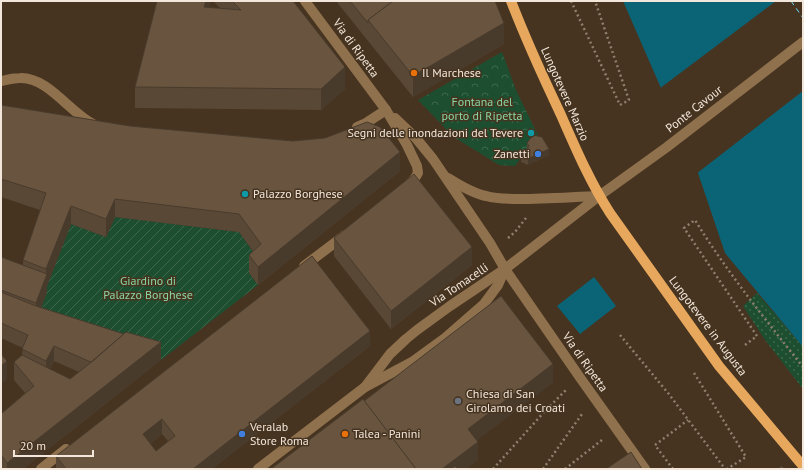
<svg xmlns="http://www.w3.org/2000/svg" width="804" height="470" font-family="'PT Sans',sans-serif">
<defs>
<pattern id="grass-dots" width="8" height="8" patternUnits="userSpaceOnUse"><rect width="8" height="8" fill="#1d4e30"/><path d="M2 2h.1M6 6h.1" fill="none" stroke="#3e684d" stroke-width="1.8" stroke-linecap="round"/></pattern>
<pattern id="forest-crowns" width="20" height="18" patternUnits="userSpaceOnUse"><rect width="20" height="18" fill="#1d4e30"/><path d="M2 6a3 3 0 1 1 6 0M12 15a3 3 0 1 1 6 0" fill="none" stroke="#3e684d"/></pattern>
<pattern id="garden-furrows" width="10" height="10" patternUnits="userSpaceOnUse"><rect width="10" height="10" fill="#1d4e30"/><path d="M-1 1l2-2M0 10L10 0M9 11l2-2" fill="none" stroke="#3e684d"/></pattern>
</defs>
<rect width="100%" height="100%" fill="#463420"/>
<polygon fill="url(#grass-dots)" points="757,293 803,347 803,389 765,340 743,306"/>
<polygon fill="url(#forest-crowns)" points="502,52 516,90 529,117 538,135 515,166 499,165 457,139 448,131 418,100"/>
<polygon fill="url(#garden-furrows)" points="115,217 239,232 261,263 249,273 258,285 161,360 44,324 49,310 41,307 46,287 71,224 106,237"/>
<g fill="#0b6476">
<polygon points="623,1 803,1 803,347 725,253 698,173"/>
<polygon points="594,277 616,306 580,334 557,306"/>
</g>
<polygon fill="#463420" points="776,1 803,1 803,91 696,174 659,89"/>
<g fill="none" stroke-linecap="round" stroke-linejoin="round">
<polyline stroke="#6ddefa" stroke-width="1" stroke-dasharray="5 4" stroke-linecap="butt" points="791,1 803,18"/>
<g stroke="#8e7f6e" stroke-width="2.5" stroke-dasharray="2 3" stroke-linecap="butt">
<polyline points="571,1 620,105 629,100 595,1"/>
<polyline points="508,238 515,232 526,218"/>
<polyline points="620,335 668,393 725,469"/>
<path d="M745,345L757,336L684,228L695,220C727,272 765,319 803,367"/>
<polyline points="694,373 746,457 727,469"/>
<polyline points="493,469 545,411 566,390"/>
<polyline points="543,469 582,414"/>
<polyline points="565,469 602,440"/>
<polyline points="673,469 655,445 688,420"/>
</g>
<g stroke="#90714e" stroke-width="10">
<polyline points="305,1 386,110 407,145 417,166 418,173 415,178 408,186"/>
<path d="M1,81C7,80 13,78 20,78C48,77 69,112 93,124"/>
<polyline points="395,118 415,137 433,159 490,243 505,269 581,379 645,469"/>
<polyline points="357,127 366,123 386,110"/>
<path d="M448,178C459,185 472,193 486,196C497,199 508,199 519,199C546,199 572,197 599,196"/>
<polyline points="304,266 345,235"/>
<polyline points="365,387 390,354 406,339 417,330 450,306 505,269 599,196 667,147 803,42"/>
<polyline points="41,469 66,449"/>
<polyline points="258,469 365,387 412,362 445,338 484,304 498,285 505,269"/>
</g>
<path stroke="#e7a85d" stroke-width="10" d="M511,1C526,40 543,77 561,115C576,149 590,182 610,213L719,366L803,466"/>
</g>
<g fill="#594836" fill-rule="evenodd">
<polygon points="157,1 210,1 209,8 220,8 213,1 293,1 345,89 321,110 135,108 135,87"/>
<polygon points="336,1 495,1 504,44 413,97"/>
<path d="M1,105L400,171L258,285L249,273V255L253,251L239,232L115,217L106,237L71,224L47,286V292L41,308L161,360L23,469H1V414L25,393L14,380V362L22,355L23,348L1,338V257L23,265V260L40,210L1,197ZM54,361L79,372L70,379L50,369Z"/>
<polygon points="527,143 549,155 528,165 521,162 521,156 527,149"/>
<polygon points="334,238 472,265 391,329 334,256"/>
<path d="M370,346L212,469H56V456ZM162,434L168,441L156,451L150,444Z"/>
</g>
<g fill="#493b2c">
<polygon points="206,1 210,1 204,28 204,7"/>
<polygon points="504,23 504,44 413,97 413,76"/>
<polygon points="345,67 345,89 321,110 321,89"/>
<polygon points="549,149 549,155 528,165 528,159"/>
<polygon points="400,152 400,171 258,285 258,267"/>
<polygon points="115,199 115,217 106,237 106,219"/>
<polygon points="71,206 71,224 47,286 47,292 36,321 36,303 46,275 46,269"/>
<polygon points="472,247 472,265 391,329 391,311"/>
<polygon points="370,331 370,346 212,469 193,469"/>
<polygon points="161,342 161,360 23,469 7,469 7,463"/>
<polygon points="54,346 54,361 46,376 46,361"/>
<polygon points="7,361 7,379 1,384 1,366"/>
<polygon points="553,364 553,383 468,447 468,429"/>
<polygon points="162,419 162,434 143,450 143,434"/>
<polygon points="478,442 478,460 466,469 442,469"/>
</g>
<g fill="#68543f" stroke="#493b2c" fill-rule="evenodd">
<polygon points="157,1 206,1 204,7 241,10 232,1 293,1 345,67 321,89 135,87"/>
<polygon points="350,1 393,1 368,20 368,23"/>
<polygon points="393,1 495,1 504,23 413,76 368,20"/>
<polygon points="1,105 130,126 293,141 325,138 367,122 380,127 400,152 258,267 249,255 261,244 239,214 115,199 106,219 71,206 46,269 23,260 46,193 1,179"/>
<polygon points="533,135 542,137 549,149 528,159 521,156 529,146 527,143"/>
<polygon points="414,174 472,247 391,311 334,238"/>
<path d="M312,256L370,331L193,469H66L56,456ZM162,419L175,436L156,451L143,434Z"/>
<polygon points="1,257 47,274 36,303 1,290"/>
<polygon points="1,292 36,306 124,334 91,362 54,346 46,361 22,349 28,335 1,323"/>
<polygon points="501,296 553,364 468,429 478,442 442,469 416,469 364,401"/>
<polygon points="126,332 161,342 7,463 1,455 1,414 34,386 14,362 22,355 70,379 94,360"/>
<polygon points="1,354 7,361 1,366"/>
<polygon points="363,399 416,469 271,469"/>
<polygon points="631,452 642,469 606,469"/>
<polygon points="455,466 458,469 451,469"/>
<polygon points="782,466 784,469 777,469"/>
</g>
<g fill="#e8710a" stroke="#463420" stroke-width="1.5">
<circle cx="414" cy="73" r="4"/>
<circle cx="345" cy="434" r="4"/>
</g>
<g fill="#0f9aa8" stroke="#463420" stroke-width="1.5">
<circle cx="531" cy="133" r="4"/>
<circle cx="245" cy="194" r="4"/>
</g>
<g fill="#3f7fe0" stroke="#463420" stroke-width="1.5">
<circle cx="538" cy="154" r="4"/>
<circle cx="242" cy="434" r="4"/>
</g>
<circle fill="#6b7280" stroke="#463420" stroke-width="1.5" cx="458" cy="401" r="4"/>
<g text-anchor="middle" stroke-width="3" stroke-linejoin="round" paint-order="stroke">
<g font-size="12" fill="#f3e7db" stroke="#463420">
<text transform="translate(356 48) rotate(54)" y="4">Via di Ripetta</text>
<text transform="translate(565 94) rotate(66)" y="4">Lungotevere Marzio</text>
<text transform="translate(694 109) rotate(-38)" y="4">Ponte Cavour</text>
<text transform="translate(459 285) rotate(-34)" y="4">Via Tomacelli</text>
<text transform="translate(708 326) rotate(53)" y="4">Lungotevere in Augusta</text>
<text transform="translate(585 362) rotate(55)" y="4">Via di Ripetta</text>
</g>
<g font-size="12" fill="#f3e7db" stroke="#463420" text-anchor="start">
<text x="422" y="77">Il Marchese</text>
<text x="523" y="137" text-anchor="end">Segni delle inondazioni del Tevere</text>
<text x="530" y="158" text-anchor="end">Zanetti</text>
<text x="253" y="198">Palazzo Borghese</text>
<text x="466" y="398">Chiesa di San<tspan x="466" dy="14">Girolamo dei Croati</tspan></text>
<text x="250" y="431">Veralab<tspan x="250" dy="14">Store Roma</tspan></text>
<text x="353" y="438">Talea - Panini</text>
</g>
<g font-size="12" fill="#87d7a1" stroke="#463420">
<text x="482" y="106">Fontana del<tspan x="482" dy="14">porto di Ripetta</tspan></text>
<text x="148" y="285">Giardino di<tspan x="148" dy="14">Palazzo Borghese</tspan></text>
</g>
</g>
<rect width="804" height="470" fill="none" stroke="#f3e7db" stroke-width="4"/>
<path d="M14 450v6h79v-6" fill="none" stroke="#f3e7db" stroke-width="2"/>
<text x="20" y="450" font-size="12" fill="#f3e7db" stroke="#463420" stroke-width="3" paint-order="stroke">20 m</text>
</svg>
